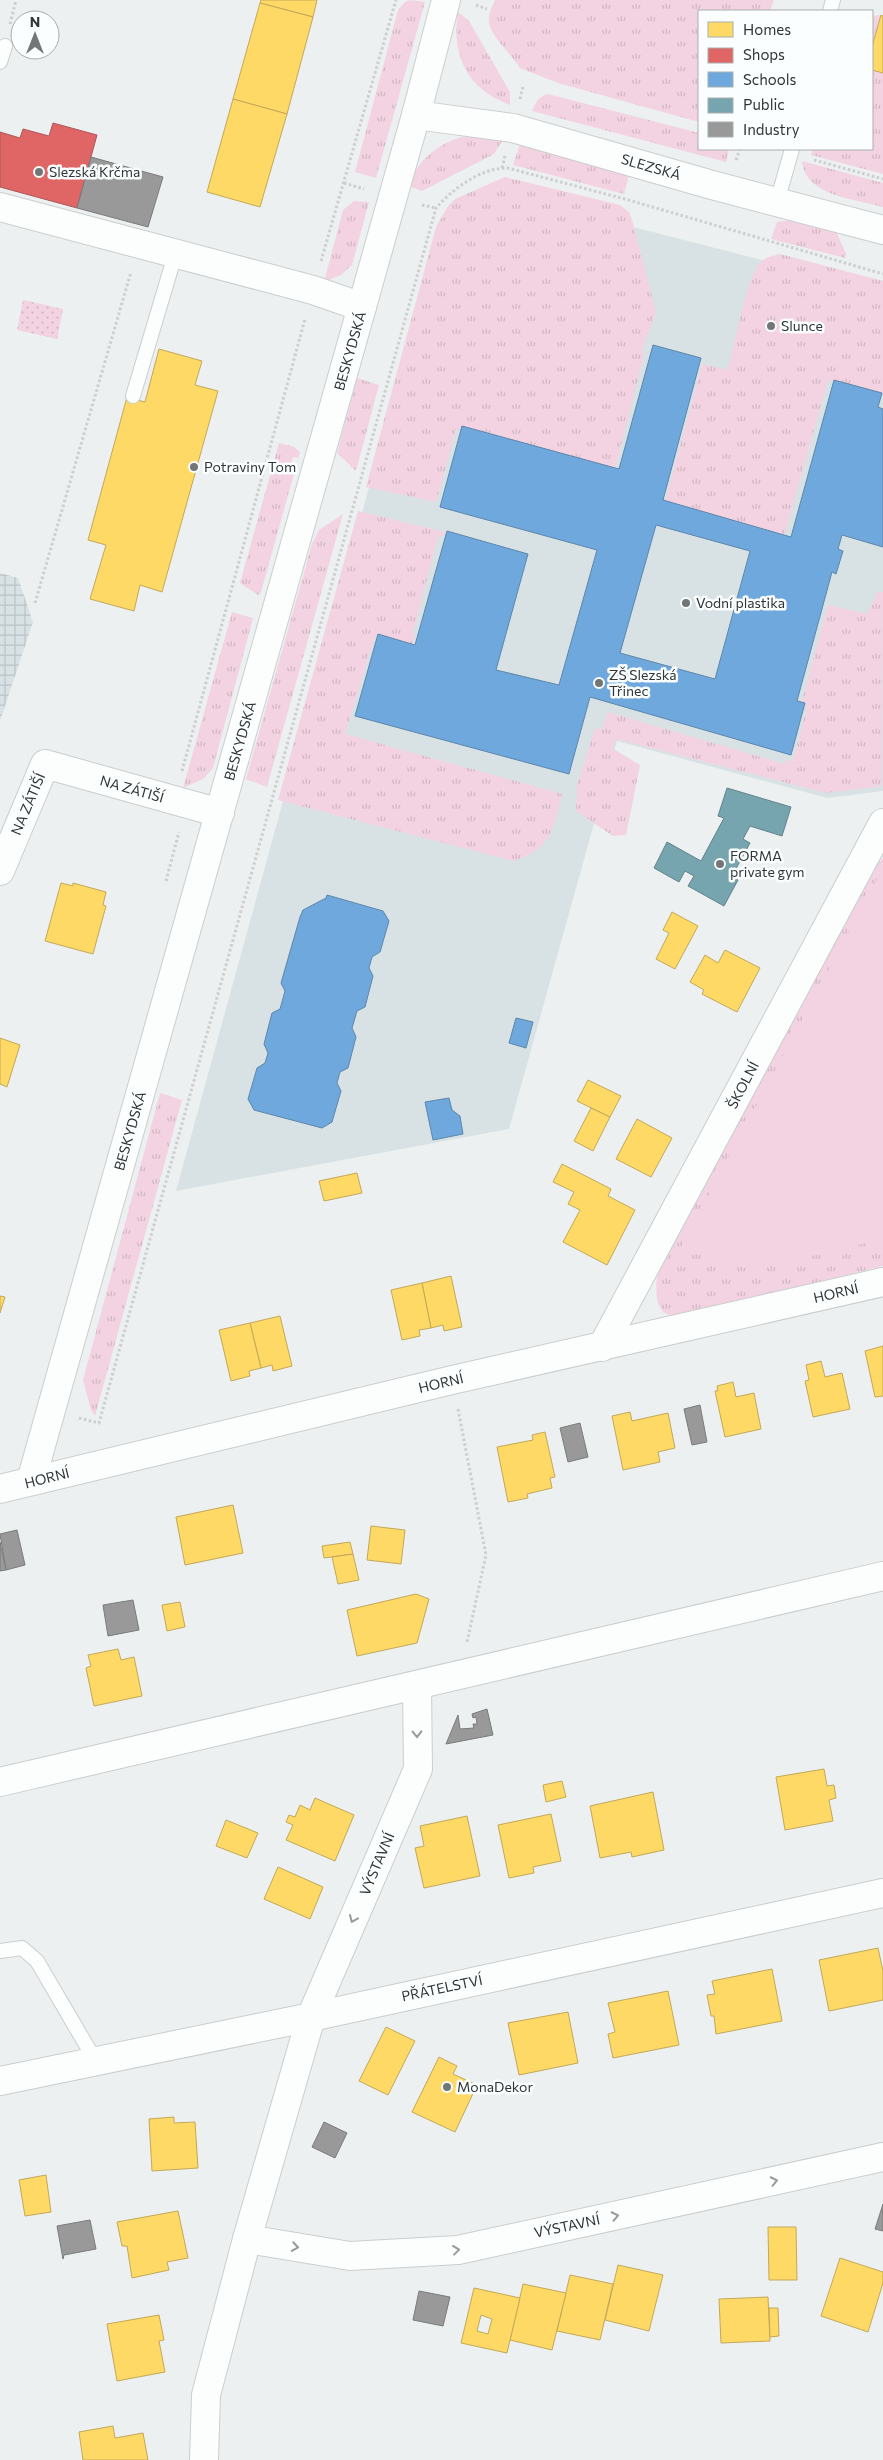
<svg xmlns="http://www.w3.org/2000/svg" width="883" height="2460" font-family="Commissioner,sans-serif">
<defs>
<pattern id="industrial-grid" width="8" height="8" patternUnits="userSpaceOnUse" patternTransform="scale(1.25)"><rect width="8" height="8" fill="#d8e2e5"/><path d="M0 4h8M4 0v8" fill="none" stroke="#bac2c5"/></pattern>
<pattern id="grass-tufts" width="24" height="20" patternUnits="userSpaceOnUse" patternTransform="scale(1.25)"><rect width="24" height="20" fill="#f3d3e1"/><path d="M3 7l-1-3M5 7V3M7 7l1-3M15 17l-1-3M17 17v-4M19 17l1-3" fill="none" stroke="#d1b6c2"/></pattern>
<pattern id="park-dots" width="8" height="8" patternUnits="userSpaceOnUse" patternTransform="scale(1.25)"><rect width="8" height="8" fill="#f3d3e1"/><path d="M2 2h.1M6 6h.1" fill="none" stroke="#d1b6c2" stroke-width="1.8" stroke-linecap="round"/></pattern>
</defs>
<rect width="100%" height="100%" fill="#ecf0f1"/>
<polygon fill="#d8e2e5" points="520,198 883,291 883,791 827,798 617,741 509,1129 176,1191 441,225"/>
<polygon fill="url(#industrial-grid)" points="0,573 18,578 33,622 0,721"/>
<g fill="url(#grass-tufts)">
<polygon points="410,0 425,2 376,178 355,172 398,10 405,2"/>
<path d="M495,0H774L770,11H699V122L558,83L520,68C512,55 491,36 489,23C488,15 492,7 495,0Z"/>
<path d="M458,12L469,21L510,92V105C467,89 451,56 458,12Z"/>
<polygon points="881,15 872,47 872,16"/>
<polygon points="872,70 883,73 883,174 811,155 813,149 872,149"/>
<path d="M548,94L699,133V149H729L726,162L532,111C536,102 538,97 548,94Z"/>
<path d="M466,136H486L503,140L494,154L422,191L411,187C413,160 443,141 466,136Z"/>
<polygon points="520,144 629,175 624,194 513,165"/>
<path d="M802,161L883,183V207C855,199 805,196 802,161Z"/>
<polygon points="505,177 620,205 629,212 632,220 656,312 642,351 644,355 614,472 456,429 436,502 366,487 436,227 448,206 455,199"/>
<polygon points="354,201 369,202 352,265 341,275 324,282 343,210"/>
<polygon points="791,220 837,233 846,254 845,258 771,239 777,222"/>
<path d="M780,254L883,281V395L828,380L784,537L665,502L702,364L728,370C734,346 746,281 759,264C764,257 773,256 780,254Z"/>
<polygon points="357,378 379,385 356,471 337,453"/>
<polygon points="279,443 294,447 300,452 298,458 293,457 289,472 294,474 261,592 258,595 240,583"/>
<path d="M358,511L445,532L443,537L438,536L413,633L415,634L412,646L375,636L345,734L562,794C554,828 551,849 514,861L278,800Z"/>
<polygon points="343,514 267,787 246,779 312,544 319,530"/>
<polygon points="878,591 883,592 882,786 826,793 616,739 612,748 640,765 626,835 613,836 576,811 577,785 595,728 601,730 608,712 784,764 786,759 793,761 807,706 801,705 828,605 867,614"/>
<polygon points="232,612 253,618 213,768 203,779 183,788"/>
<path d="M883,858V1266C831,1279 779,1291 726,1304C715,1307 680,1317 670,1315C651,1311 656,1276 660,1264L872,869Z"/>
<polygon points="160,1093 182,1100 95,1416 91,1410 83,1380"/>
</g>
<polygon fill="url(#park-dots)" points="23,300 63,309 57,339 17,330"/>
<polygon fill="#f3d3e1" points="883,868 883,1239 752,1270 680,1249"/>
<g fill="#ffd966" stroke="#c2a858" fill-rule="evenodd">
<polygon points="261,0 317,0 313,17 260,3"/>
<polygon points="260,3 313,17 287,114 233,99"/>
<polygon points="881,15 883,16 883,73 872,70 872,47"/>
<polygon points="233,99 287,114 260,207 207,192"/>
<polygon points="159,349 202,361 195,385 218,391 162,592 140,585 134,611 90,599 106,545 88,540 127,397 145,402"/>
<polygon points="61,883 73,886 73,883 106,892 103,905 106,906 93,954 45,941"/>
<polygon points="672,912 698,926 675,969 656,959 669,933 663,930"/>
<polygon points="725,950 760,968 737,1012 702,994 704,990 690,982 705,955 718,963"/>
<polygon points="0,1038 20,1045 7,1087 0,1084"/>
<polygon points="588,1080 621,1096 610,1117 577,1101"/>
<polygon points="591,1108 610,1117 593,1151 574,1141"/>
<polygon points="637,1119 672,1138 651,1177 616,1159"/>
<polygon points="562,1164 611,1189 608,1196 635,1210 607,1265 563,1242 580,1210 568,1204 574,1192 553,1182"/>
<polygon points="357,1173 362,1193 324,1201 319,1181"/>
<polygon points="451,1276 462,1327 444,1331 443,1325 431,1328 422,1283"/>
<polygon points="422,1283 431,1328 419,1330 420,1336 402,1340 391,1290"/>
<polygon points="0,1296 5,1297 0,1313"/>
<polygon points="280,1316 292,1366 273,1371 272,1365 261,1368 250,1323"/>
<polygon points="250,1323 261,1368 249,1371 250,1376 231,1381 219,1330"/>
<polygon points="883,1346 883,1396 875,1397 865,1351"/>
<polygon points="821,1361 825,1377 842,1373 850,1409 813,1417 805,1381 809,1380 806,1365"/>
<polygon points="733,1382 736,1397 754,1393 761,1429 725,1437 715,1391 718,1391 717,1386"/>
<polygon points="630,1412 632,1421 668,1413 675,1448 658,1452 660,1462 623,1470 612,1416"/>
<polygon points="545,1432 555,1477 550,1478 552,1488 527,1494 528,1498 508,1502 497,1447 533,1440 532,1435"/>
<polygon points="233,1505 243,1553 185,1565 176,1517"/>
<polygon points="371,1526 405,1530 401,1564 367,1560"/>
<polygon points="350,1542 353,1554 324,1558 322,1546"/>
<polygon points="353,1554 359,1580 338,1584 332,1557"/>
<polygon points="416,1594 429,1599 417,1643 357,1656 347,1610"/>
<polygon points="180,1602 185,1627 167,1631 162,1605"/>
<polygon points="118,1649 121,1660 134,1657 142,1696 94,1706 86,1668 91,1666 88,1655"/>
<polygon points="824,1769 827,1786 834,1785 836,1798 829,1800 833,1821 785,1830 776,1777"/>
<polygon points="562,1781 566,1797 546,1802 543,1785"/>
<polygon points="653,1792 664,1850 632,1857 631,1852 600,1858 590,1806"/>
<polygon points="315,1798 354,1815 335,1861 286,1840 293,1825 286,1822 289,1815 295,1817 300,1805 310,1810"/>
<polygon points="551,1814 561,1861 533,1867 534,1873 509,1878 498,1825"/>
<polygon points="467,1816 480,1876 424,1888 415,1848 424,1846 420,1826"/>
<polygon points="226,1820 258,1833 247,1858 216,1846"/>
<polygon points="278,1867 323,1887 310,1919 264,1899"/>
<polygon points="878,1948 883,1971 883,2000 829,2011 819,1960"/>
<polygon points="772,1969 782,2021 716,2034 714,2016 711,2016 707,1995 715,1994 712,1981"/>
<polygon points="668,1991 679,2045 613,2058 608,2034 615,2032 608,2003"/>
<polygon points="568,2012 578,2063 519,2075 508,2023"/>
<polygon points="386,2027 415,2041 388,2095 359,2081"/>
<polygon points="439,2057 457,2066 453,2074 477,2085 455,2132 412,2112"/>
<polygon points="174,2117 174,2123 195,2122 198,2168 152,2171 149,2119"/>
<polygon points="46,2175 51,2212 25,2216 19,2180"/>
<polygon points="178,2211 188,2258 167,2262 169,2270 132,2278 127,2246 122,2246 117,2222"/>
<polygon points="768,2227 796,2227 797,2280 769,2280"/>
<polygon points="840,2258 883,2272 883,2283 868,2332 821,2316"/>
<polygon points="618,2265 663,2275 649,2331 605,2320"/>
<polygon points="570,2275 613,2284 600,2340 557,2331"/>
<polygon points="523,2284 566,2293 552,2350 510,2340"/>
<path d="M474,2288L520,2298L507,2353L461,2343ZM481,2315L492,2319L488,2334L477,2331Z"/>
<polygon points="768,2297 770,2341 721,2343 719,2299"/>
<polygon points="769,2308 778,2308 779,2336 770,2337"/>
<polygon points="159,2315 164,2340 159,2341 165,2372 117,2381 107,2324"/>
<polygon points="113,2426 115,2438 143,2433 148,2460 83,2460 79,2432"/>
</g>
<polygon fill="#e06666" stroke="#ac5758" points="53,123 97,135 77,208 0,187 0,132 20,138 23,129 49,136"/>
<g fill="#6fa8dc" stroke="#5d86aa" fill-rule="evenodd">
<path d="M653,345L701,358L663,500L791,537L834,380L882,393L878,407L883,409V547L842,535L838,549L843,551L836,574L832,572L797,701L805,703L791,755L590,697L569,774L355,716L378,634L415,645L447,531L528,554L496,670L559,685L597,550L440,507L462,426L619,469ZM656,525L750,551L715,679L620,653Z"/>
<polygon points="327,895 383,911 389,921 380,952 372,957 369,968 373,976 365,1007 357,1011 352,1028 356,1037 348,1068 340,1072 337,1083 341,1091 332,1122 322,1128 254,1110 248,1099 257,1068 265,1063 268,1053 264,1044 272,1013 280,1009 285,991 281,983 300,917 303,910 326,898"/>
<polygon points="516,1018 533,1022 526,1048 509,1043"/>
<polygon points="449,1098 452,1110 460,1116 463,1134 433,1140 425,1102"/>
</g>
<polygon fill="#76a5af" stroke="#62838b" points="727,788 791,807 782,836 750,826 743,839 750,843 732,876 738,880 724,906 688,886 694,876 685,871 679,882 654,868 667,842 701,861 724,818 718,816"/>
<g fill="#999" stroke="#7a7b7b">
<polygon points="91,157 163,177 148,227 77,208"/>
<polygon points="700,1405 707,1442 692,1445 684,1409"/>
<polygon points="580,1423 588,1457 568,1462 560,1428"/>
<polygon points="17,1530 25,1565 6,1570 0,1534"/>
<polygon points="0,1542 6,1570 0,1571"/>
<polygon points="133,1600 139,1630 108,1636 103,1605"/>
<polygon points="487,1709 493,1735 446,1744 458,1715 460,1729 474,1728 473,1724 477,1724 476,1717 473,1718 472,1714"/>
<polygon points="324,2122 347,2133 335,2158 312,2147"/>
<polygon points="883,2204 883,2231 875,2229"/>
<polygon points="90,2220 96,2249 64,2255 63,2259 57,2226"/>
<polygon points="419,2291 450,2297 443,2326 413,2320"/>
</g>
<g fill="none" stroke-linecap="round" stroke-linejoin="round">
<g stroke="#cbcece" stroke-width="16">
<g id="service">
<polyline points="830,11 833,0"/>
<polyline points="0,62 5,46"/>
<polyline points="777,202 792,149"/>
<polyline points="133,396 175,255"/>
<polyline points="0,1951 22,1948 37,1961 95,2060"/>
</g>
</g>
<g stroke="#cbcece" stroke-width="30">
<g id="minor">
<polyline points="416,115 513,128 712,185 883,230"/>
<polyline points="0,207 313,290 362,307"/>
<polyline points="0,871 45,764 220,813"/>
<polyline points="602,1347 883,823"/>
<polyline points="31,1481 416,115 446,0"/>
<polyline points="0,1489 452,1380 883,1282"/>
<polyline points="0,2081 311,2017 883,1893"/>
<polyline points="247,2239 350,2256 458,2250 883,2157"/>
<polyline points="204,2460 206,2395 247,2239 311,2017 418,1769 417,1685"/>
</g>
</g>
<g stroke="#cbcece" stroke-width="30">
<polyline id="secondary" points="0,1782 883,1576"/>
</g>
<g stroke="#cdcece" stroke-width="3" stroke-dasharray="2.5 2.5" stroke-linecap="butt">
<polyline points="476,5 487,9"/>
<polyline points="10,24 16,0"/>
<polyline points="520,99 523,87"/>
<polyline points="736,160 740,149"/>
<polyline points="814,160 883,179"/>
<polyline points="502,168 505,156"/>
<polyline points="344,183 364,189"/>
<polyline points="422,205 436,208"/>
<polyline points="321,261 396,0"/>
<polyline points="35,603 131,272"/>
<polyline points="182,771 305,319"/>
<polyline points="166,881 179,832"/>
<polyline points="458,1409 486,1555 467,1642"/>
<path d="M79,1418L99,1423L436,208C454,188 480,168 508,168L632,201L883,274"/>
</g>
<use href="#service" stroke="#fcfdfd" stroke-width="14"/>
<use href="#minor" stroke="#fcfdfd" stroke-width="28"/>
<use href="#secondary" stroke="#fcfdfd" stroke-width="28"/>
</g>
<defs><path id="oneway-chevron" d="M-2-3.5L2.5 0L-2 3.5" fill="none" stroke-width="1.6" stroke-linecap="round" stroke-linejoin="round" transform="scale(1.25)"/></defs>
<g stroke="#97999a">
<use href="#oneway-chevron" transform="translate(417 1734) rotate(89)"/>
<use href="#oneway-chevron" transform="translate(353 1919) rotate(113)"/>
<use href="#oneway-chevron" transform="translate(774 2181) rotate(-12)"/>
<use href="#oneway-chevron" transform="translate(615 2216) rotate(-12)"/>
<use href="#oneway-chevron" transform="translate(295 2247) rotate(9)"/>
<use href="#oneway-chevron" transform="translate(456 2250) rotate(-7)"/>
</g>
<g fill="#737677" stroke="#fafeff" stroke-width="2">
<circle cx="39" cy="172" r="5"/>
<circle cx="771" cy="326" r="5"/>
<circle cx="194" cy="467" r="5"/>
<circle cx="686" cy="603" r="5"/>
<circle cx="599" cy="683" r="5"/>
<circle cx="720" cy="864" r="5"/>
<circle cx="447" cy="2087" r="5"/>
</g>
<g text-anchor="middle" stroke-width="5" stroke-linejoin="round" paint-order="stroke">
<g font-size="14" fill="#323536" stroke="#fafeff">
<text transform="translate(651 167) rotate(16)" y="5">SLEZSKÁ</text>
<text transform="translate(350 351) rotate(-74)" y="5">BESKYDSKÁ</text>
<text transform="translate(240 741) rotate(-74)" y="5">BESKYDSKÁ</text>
<text transform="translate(132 789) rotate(16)" y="5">NA ZÁTIŠÍ</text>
<text transform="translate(28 804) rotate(-67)" y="5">NA ZÁTIŠÍ</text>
<text transform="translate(743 1085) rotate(-62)" y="5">ŠKOLNÍ</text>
<text transform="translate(130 1131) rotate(-74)" y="5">BESKYDSKÁ</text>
<text transform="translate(836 1293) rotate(-13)" y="5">HORNÍ</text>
<text transform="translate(441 1383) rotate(-13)" y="5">HORNÍ</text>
<text transform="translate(47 1478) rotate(-14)" y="5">HORNÍ</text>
<text transform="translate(377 1864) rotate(-67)" y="5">VÝSTAVNÍ</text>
<text transform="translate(442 1988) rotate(-12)" y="5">PŘÁTELSTVÍ</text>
<text transform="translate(567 2226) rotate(-12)" y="5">VÝSTAVNÍ</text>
</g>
<g font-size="14" fill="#323536" stroke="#fafeff" text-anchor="start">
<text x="49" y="177">Slezská Krčma</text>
<text x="781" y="331">Slunce</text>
<text x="204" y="472">Potraviny Tom</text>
<text x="696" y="608">Vodní plastika</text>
<text x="609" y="680">ZŠ Slezská<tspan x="609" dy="16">Třinec</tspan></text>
<text x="730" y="861">FORMA<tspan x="730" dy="16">private gym</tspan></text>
<text x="457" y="2092">MonaDekor</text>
</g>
</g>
<rect x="698" y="10" width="175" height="140" fill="#fafeff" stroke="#aaaeaf"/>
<rect x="708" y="22" width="25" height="15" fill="#ffd966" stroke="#aaaeaf"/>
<text x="743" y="35" font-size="15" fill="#323536">Homes</text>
<rect x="708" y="48" width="25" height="15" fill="#e06666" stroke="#aaaeaf"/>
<text x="743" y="60" font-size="15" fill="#323536">Shops</text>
<rect x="708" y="72" width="25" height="15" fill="#6fa8dc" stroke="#aaaeaf"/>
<text x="743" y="85" font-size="15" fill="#323536">Schools</text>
<rect x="708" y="98" width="25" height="15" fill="#76a5af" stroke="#aaaeaf"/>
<text x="743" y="110" font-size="15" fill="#323536">Public</text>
<rect x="708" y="122" width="25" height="15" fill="#999999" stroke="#aaaeaf"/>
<text x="743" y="135" font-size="15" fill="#323536">Industry</text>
<g transform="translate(35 35)"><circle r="24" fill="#fafeff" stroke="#aaaeaf"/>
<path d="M0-4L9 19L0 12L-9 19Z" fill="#737677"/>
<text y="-8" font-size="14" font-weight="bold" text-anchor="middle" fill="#323536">N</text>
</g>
</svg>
